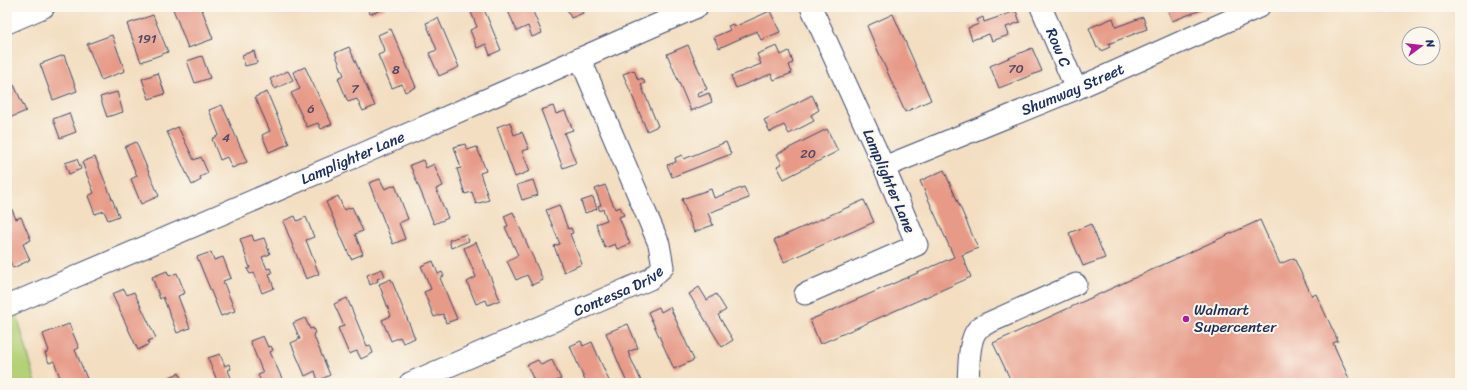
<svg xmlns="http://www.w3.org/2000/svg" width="1467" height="390" font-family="Sriracha,sans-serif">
<rect width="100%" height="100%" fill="#fbf7ec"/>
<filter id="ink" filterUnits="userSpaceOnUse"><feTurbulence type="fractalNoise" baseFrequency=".025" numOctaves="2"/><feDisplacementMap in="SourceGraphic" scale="8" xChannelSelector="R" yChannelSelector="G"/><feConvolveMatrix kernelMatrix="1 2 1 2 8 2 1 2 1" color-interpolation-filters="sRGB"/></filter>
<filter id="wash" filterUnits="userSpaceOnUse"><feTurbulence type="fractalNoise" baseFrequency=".012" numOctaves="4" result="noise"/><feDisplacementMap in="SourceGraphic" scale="16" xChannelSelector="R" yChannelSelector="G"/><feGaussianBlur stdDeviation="0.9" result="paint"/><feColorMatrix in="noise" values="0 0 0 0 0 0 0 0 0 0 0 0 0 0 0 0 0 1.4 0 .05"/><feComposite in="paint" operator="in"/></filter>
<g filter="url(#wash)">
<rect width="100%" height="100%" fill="#f3dec1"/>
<polygon fill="#b4d178" stroke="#68806b" points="7,287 11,294 36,383 7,383"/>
<g id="blocks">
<g fill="#e79a87">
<polygon points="179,7 201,7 213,39 188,48 173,9"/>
<polygon points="367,7 385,7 385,9 370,14"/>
<polygon points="469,7 483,7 501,50 490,55 486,44 477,48 470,30 477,27"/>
<polygon points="518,7 531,7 542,33 532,37 528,26 517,31 508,11"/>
<polygon points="566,7 581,7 583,13 571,18"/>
<polygon points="1167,7 1209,7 1172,21"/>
<polygon points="770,11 780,32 761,40 757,31 719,48 714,37 730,30 728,26 733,24 734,27"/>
<polygon points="1016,11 1020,22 1006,27 1009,35 992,41 989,34 972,40 968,28 979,24 977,20 983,17 984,22"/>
<polygon points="893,14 931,100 905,112 867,26"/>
<polygon points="153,15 168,52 141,62 127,24"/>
<polygon points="1143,17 1147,29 1108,44 1110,47 1101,51 1099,47 1097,48 1089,28 1113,18 1116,27"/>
<polygon points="438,18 459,67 439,76 429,53 437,50 426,23"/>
<polygon points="391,29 416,87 405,92 402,84 392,88 378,55 385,52 378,35"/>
<polygon points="112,35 125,71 101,80 87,44"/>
<polygon points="688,45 707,89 697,93 699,97 709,93 712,102 691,111 667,54"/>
<polygon points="777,46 781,55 789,51 793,63 789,65 792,73 774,80 771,74 736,88 731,76 761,64 757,54"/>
<polygon points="349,47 375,106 363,111 357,99 348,102 338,78 344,75 335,53"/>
<polygon points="1032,48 1042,71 999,88 990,66"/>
<polygon points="254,51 257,63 245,66 242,55"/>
<polygon points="64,55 77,91 53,100 40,64"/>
<polygon points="202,56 210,78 195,83 187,61"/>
<polygon points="305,67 332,124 321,129 318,123 307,127 291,93 300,89 293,72"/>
<polygon points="634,70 638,80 642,78 645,83 641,85 658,126 647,131 623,74"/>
<polygon points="288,71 293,80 275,89 270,79"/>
<polygon points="158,73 165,94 149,99 142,79"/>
<polygon points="14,85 26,111 7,119 7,89"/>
<polygon points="117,92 123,112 107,117 100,97"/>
<polygon points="267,92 289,144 269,152 262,135 270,131 255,97"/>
<polygon points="812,95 819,110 811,115 814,121 789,134 784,125 770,132 764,120"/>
<polygon points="222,105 247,162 232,168 227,157 220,160 212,139 219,135 209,110"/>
<polygon points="553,106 556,114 565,111 573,130 564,133 576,163 563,168 541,110"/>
<polygon points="69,113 76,132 60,138 53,119"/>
<polygon points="510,122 514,135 522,132 529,149 522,151 530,171 515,177 497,127"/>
<polygon points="178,127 194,160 201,157 208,173 200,177 201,180 192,185 167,132"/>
<polygon points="827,129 838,151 784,179 777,166 782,164 777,154"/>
<polygon points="136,142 159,196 141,204 131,179 137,176 125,147"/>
<polygon points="726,142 731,154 672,177 667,165 676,162 675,158 682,155 684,159"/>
<polygon points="465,144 467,150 477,147 486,171 480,173 489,200 476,204 472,192 465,194 457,169 461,168 454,147"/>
<polygon points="95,157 119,216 108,220 104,211 95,214 88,196 94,193 82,162"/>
<polygon points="77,159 81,169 69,174 65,163"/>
<polygon points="423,160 426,168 434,164 443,186 436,189 448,218 434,224 410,165"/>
<polygon points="944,170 978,248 962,255 971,277 820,344 810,320 954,257 920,181"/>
<polygon points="380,179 385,189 395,185 408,219 399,223 405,239 393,244 369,183"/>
<polygon points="533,180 538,195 522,200 517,185"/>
<polygon points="605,185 615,209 620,207 624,215 619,217 630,244 617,249 615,244 605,248 596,224 607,220 603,209 600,211 598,206 601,205 595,189"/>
<polygon points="744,187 749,198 708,213 713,225 694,232 682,199 711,189 714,198"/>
<polygon points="338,196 344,210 352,207 363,231 355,234 363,254 351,259 326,202"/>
<polygon points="593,197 597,209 585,213 581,201"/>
<polygon points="7,198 16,219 21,217 31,240 23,244 30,260 13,268 7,256"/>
<polygon points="864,200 874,222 784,262 774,240"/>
<polygon points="559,205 568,229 571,228 573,233 570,234 582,264 564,272 554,246 560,244 546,210"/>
<polygon points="513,212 543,280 532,285 527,275 516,280 507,261 518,255 505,227 508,226 504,216"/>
<polygon points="295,216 297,221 306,217 314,237 306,240 319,274 306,279 283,221"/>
<polygon points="1260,220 1280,264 1294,258 1312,296 1316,294 1338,341 1333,343 1351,383 1012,383 993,343"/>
<polygon points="1091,224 1105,258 1083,266 1069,233"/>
<polygon points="466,234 469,241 451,248 449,240"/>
<polygon points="252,235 254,241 264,238 270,254 262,257 267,269 270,268 272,273 269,274 274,288 262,293 254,273 250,274 247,269 250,268 240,239"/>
<polygon points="476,242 500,300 488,305 486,300 476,304 467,282 476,277 464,248"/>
<polygon points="211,252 214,260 223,257 231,278 223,281 235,311 221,316 197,257"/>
<polygon points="433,261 438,274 442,272 444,276 440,278 457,319 446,323 443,314 434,317 424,292 431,289 421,266"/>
<polygon points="382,269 385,276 377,279 378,281 370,285 367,275"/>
<polygon points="167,271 169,276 177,273 185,293 178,296 190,328 177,333 163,297 160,299 152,277"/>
<polygon points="391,279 415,338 403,343 400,337 391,341 382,320 391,316 379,284"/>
<polygon points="699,287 707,300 716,294 726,310 718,315 733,340 722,347 689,294"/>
<polygon points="124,289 127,295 134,292 156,338 148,341 149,344 138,350 112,294"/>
<polygon points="347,298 367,346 370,345 373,353 361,359 357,351 349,354 338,328 344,326 334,304"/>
<polygon points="659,307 661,312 670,307 694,360 674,369 648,312"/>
<polygon points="305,318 310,329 313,328 315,333 313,334 330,375 318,381 315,371 305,376 291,343 300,339 293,323"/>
<polygon points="69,324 79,348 75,350 88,381 84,383 62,383 54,361 49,363 45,353 49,351 43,334"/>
<polygon points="628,324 638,348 628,352 642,383 627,383 606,333"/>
<polygon points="263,336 268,347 271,346 273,350 270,352 284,383 262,383 258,375 263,373 250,341"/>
<polygon points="581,341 583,346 592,342 610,383 586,383 570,346"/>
<polygon points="220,354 225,366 229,364 231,369 228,370 233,383 218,383 208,358"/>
<polygon points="538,360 541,365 552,360 561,379 552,383 535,383 527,365"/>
<polygon points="179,373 183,383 167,383 165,379"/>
</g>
</g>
</g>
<g filter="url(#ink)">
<use href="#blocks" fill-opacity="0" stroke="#3b496d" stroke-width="1"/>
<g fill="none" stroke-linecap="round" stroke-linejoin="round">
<g stroke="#3b496d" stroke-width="23">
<g id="minor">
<path id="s1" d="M1041,7L1076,89"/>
<polyline points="7,23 44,7"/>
<path id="s2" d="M884,167L1076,89L1259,7"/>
<polyline points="805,294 917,245 884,167 811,7"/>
<path id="s3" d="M7,306L362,154L697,7"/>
<path id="s4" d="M410,383L650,279L663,267L659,244L580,58"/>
<path d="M968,383C969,369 968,339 978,329C980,327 984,325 986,324L1076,284"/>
</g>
</g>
<use href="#minor" stroke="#fff" stroke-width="21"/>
</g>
</g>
<circle fill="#b5179e" stroke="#fbf7ec" stroke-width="1.5" cx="1186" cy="319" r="4"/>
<g text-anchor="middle" stroke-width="4" stroke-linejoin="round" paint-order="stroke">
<g font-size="13" fill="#4e4a68">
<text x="147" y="43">191</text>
<text x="1016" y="73">70</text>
<text x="396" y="74">8</text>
<text x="355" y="93">7</text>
<text x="311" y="113">6</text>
<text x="226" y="142">4</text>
<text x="808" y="158">20</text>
</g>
<g font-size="15" fill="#1b2f5e" stroke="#fbf7ec">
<text dy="5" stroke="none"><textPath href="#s1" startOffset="44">Row C</textPath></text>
<text dy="5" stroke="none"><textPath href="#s2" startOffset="204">Shumway Street</textPath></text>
<text dy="5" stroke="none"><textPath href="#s3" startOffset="376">Lamplighter Lane</textPath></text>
<text transform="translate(889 181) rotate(67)" y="5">Lamplighter Lane</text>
<text dy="5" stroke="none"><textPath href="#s4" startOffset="228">Contessa Drive</textPath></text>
</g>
<g font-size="15" fill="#1b2f5e" stroke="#fbf7ec" text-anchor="start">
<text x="1194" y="315">Walmart<tspan x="1194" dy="17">Supercenter</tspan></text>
</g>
</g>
<rect width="1467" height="390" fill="none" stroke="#fbf7ec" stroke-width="24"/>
<g transform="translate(1421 46) rotate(75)"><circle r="19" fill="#fbf7ec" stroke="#a1a7b3"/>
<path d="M0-3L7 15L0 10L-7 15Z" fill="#b5179e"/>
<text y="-6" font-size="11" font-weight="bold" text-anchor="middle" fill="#1b2f5e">N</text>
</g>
</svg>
